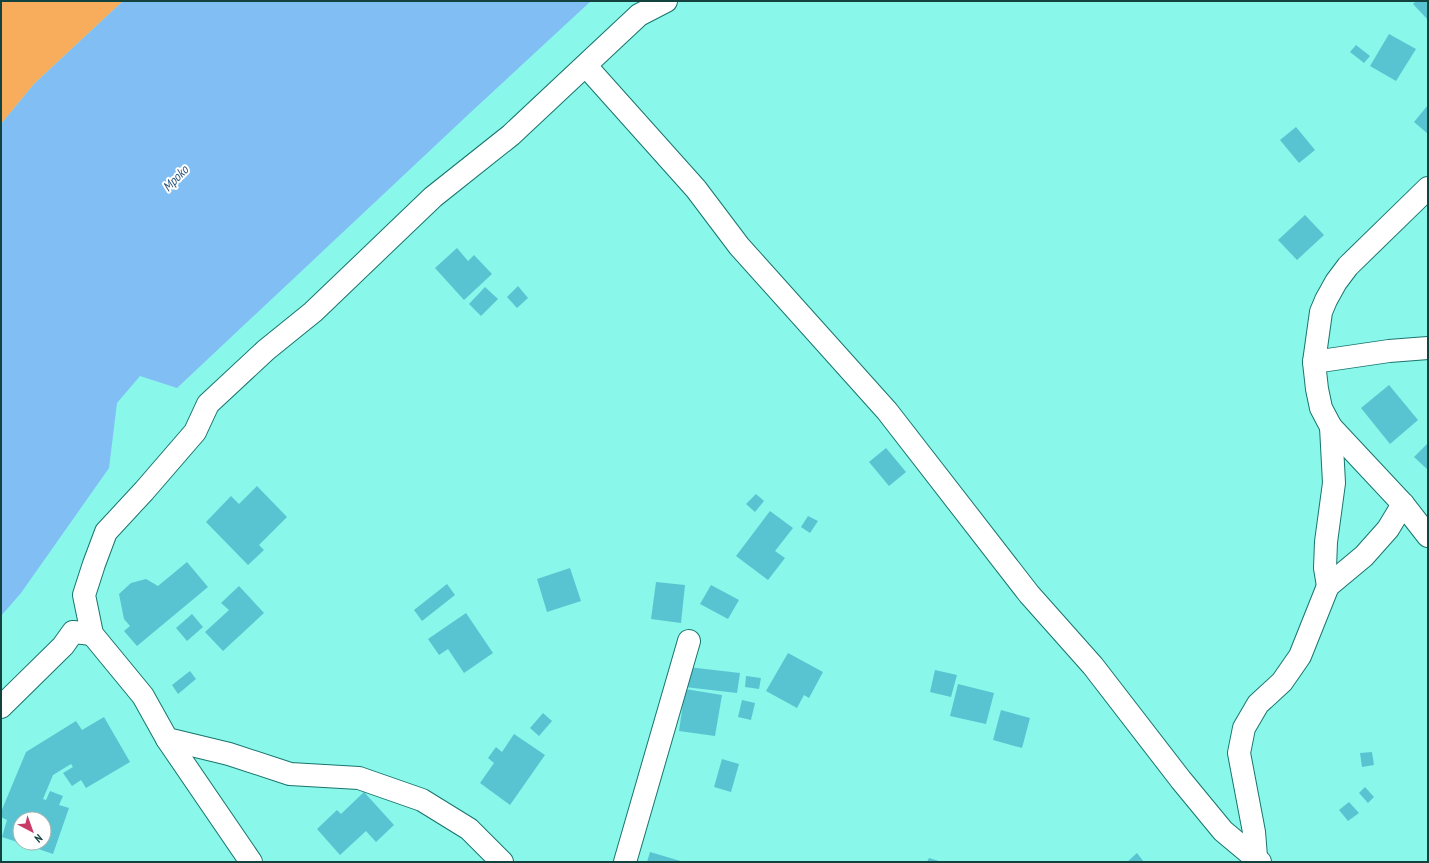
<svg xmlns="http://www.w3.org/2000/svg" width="1429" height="863" font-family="'PT Sans Narrow',sans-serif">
<rect width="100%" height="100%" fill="#8af7eb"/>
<polygon fill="#f7ad5c" points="1,1 123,1 34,84 1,124"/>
<polygon fill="#81bef4" points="123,1 591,1 471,112 177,388 140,376 117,403 109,468 21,593 1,616 1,124 34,84"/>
<g fill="#58c4d1">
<polygon points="1416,1 1428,1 1428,20 1413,4"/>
<polygon points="1389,34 1416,49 1396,81 1370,66"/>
<polygon points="1356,45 1370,56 1364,63 1350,52"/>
<polygon points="1428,105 1428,134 1414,122"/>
<polygon points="1296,127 1315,150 1299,163 1280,140"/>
<polygon points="1305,215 1324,235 1297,260 1278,240"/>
<polygon points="457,248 468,261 474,255 492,274 464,300 435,268"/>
<polygon points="518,286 528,298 517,308 507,297"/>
<polygon points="485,287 498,299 481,316 469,304"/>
<polygon points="1389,385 1418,420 1390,444 1361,408"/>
<polygon points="1428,443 1428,470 1414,457"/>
<polygon points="886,448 906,472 889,486 869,462"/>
<polygon points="257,486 287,517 259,545 264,550 248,565 206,522 231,496 239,504"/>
<polygon points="756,494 764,501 755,512 746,504"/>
<polygon points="770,511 793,528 775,551 785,558 768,580 736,556"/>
<polygon points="808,516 818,521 810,533 801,527"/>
<polygon points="187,562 208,587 137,646 124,631 130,626 124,619 119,594 131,583 146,579 158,586"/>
<polygon points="570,568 581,601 547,612 537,579"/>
<polygon points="656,582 685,585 681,623 651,619"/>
<polygon points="447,584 455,595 422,621 414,610"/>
<polygon points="711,585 739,600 728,619 700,604"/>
<polygon points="239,586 264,613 223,651 205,632 229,610 221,603"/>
<polygon points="466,613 493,653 464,673 448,649 439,655 428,639"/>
<polygon points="192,614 203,627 187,641 176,628"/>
<polygon points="788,653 823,672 809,698 804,695 797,708 766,691"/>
<polygon points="688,667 740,673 737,693 685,687"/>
<polygon points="935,670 957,675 951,697 930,692"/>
<polygon points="190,671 196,679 178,694 172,685"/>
<polygon points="746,676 761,678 759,689 745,687"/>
<polygon points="958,684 994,693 986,724 950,716"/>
<polygon points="685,689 722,695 715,736 679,731"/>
<polygon points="742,700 755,703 751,720 738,717"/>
<polygon points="1001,710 1030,718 1022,748 993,740"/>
<polygon points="543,713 552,721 539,736 530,728"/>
<polygon points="104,717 130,762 86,788 81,780 72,786 63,773 73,767 71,764 53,775 43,799 46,800 50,791 63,796 59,805 69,808 53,854 21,843 44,843 44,819 20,819 20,843 2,837 7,820 1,817 1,812 26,752 76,721 82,730"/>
<polygon points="514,734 545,755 510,805 480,783 494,763 488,758 496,747 502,752"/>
<polygon points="1372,752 1374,765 1362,767 1360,753"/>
<polygon points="722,759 739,764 731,792 714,787"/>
<polygon points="1365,787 1374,797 1368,803 1359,793"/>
<polygon points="364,792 394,825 376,842 366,831 340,855 317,829 337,810 341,814"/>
<polygon points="1349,802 1359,813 1348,821 1339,810"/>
<polygon points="650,852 684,862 647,862"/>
<polygon points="1137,853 1144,862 1127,862"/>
<polygon points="929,858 942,862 927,862"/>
</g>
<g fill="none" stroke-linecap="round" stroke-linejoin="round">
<g stroke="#19756d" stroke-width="24">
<g id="minor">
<polyline points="586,66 696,189 739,246 887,411 1029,594 1093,666 1181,780 1223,831 1260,862"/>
<polyline points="1428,188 1348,266 1336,282 1326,300 1321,312 1314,362 1317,389 1321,408 1331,427 1403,504 1428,536"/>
<polyline points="1314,362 1389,351 1428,348"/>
<polyline points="1328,586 1325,568 1326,542 1334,483 1331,427"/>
<polyline points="1,707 63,646 73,632 92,634"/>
<polyline points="167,739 251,862"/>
<polyline points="1256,857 1254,832 1239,753 1244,728 1258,704 1282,682 1300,656 1328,586 1364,556 1388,529 1403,504"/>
<polyline points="502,862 469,829 422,800 359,778 290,774 229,754 167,739 143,696 92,634 84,595 94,564 106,532 144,491 195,432 208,404 266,350 313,312 433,197 511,135 639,15 666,1"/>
<polyline points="625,862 689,641"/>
</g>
</g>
<use href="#minor" stroke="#fff" stroke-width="22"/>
</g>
<g text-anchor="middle" stroke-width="4" stroke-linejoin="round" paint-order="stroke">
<g font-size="13" font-style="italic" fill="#29557a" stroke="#fff">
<text transform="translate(175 178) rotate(-46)" y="5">Mpoko</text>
</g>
</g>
<rect width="1429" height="863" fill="none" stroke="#13433f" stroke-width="4"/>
<g transform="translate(32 831) rotate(139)"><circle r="19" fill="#ffffff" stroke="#a1b4b2"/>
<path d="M0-3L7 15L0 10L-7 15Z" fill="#c93b67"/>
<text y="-6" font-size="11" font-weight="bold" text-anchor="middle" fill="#13433f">N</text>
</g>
</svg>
